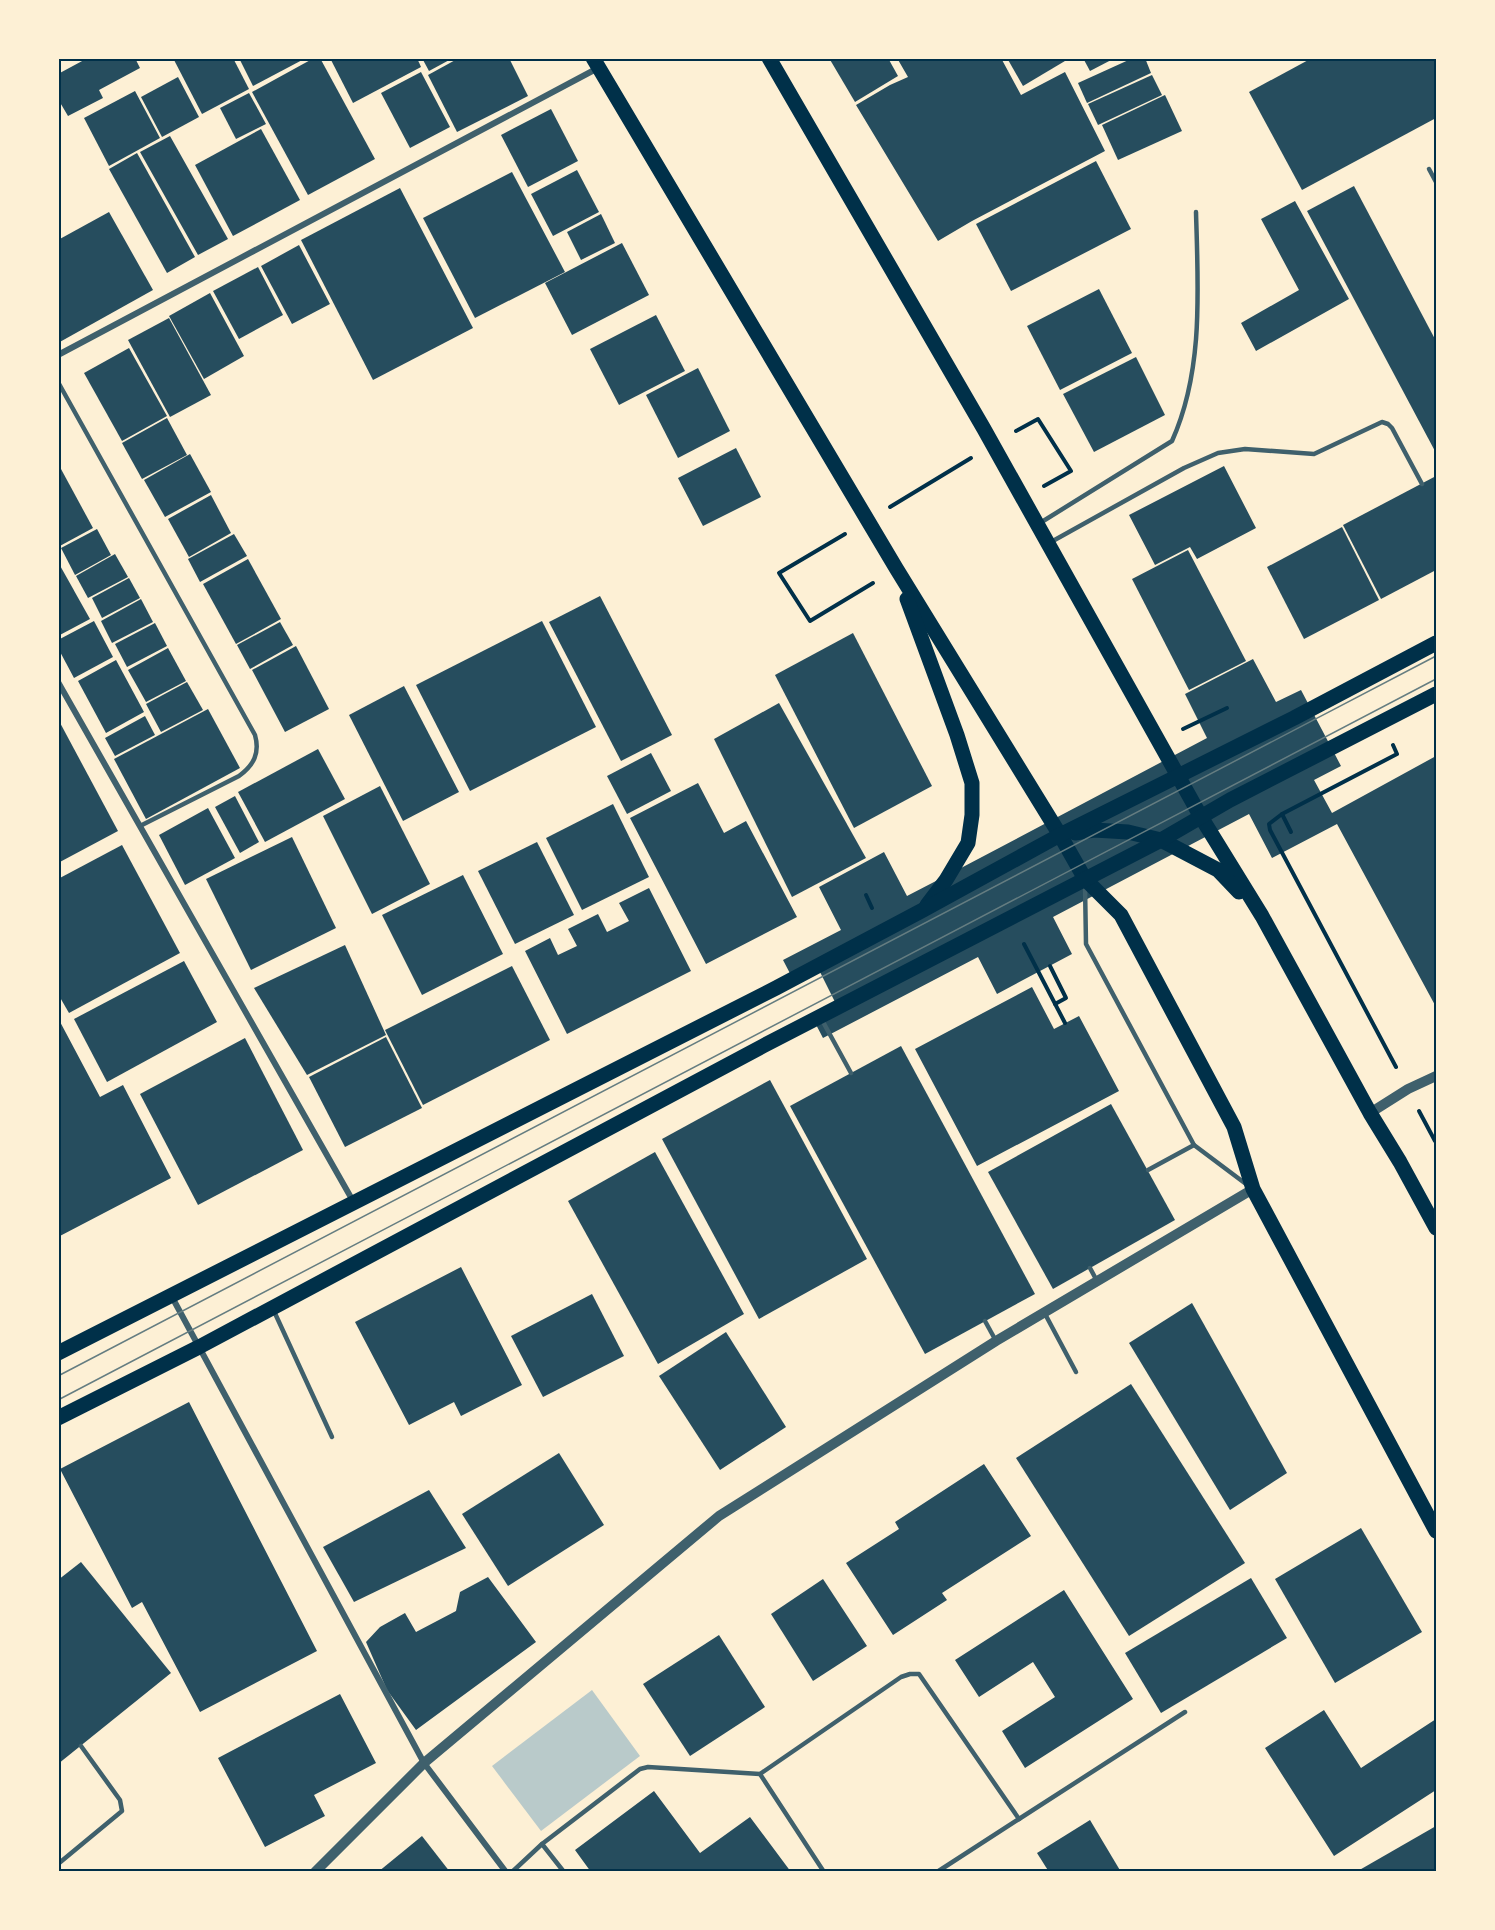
<svg xmlns="http://www.w3.org/2000/svg" width="1495" height="1930" font-family="'Crimson Pro',serif">
<rect width="100%" height="100%" fill="#fdf0d5"/>
<polygon fill="#b9caca" points="592,1690 640,1756 541,1831 492,1766"/>
<g fill="#264d5e">
<polygon points="83,58 135,58 140,68 99,90 103,98 68,116 58,99 58,74 84,60"/>
<polygon points="173,58 233,58 249,89 202,114"/>
<polygon points="239,58 306,58 253,86"/>
<polygon points="314,58 320,58 375,159 308,195 252,92"/>
<polygon points="330,58 417,58 421,67 353,103"/>
<polygon points="422,58 453,58 429,71"/>
<polygon points="459,58 509,58 528,96 457,132 428,75"/>
<polygon points="829,58 888,58 898,76 855,102"/>
<polygon points="897,58 1001,58 1021,95 1065,72 1105,151 972,221 938,241 856,105 890,85 908,77"/>
<polygon points="1007,58 1070,58 1023,86"/>
<polygon points="1083,58 1115,58 1090,71"/>
<polygon points="1133,58 1145,58 1151,73 1087,103 1078,83"/>
<polygon points="1312,58 1436,58 1436,118 1302,190 1249,92"/>
<polygon points="421,72 450,127 410,148 381,93"/>
<polygon points="1152,75 1162,95 1098,125 1088,104"/>
<polygon points="178,77 199,117 162,137 141,97"/>
<polygon points="135,91 160,138 109,166 84,118"/>
<polygon points="249,93 266,124 236,139 220,108"/>
<polygon points="1165,95 1182,131 1118,160 1102,125"/>
<polygon points="551,109 578,161 528,187 501,135"/>
<polygon points="261,129 300,200 233,236 195,165"/>
<polygon points="170,136 228,239 198,255 140,152"/>
<polygon points="137,153 195,257 167,273 109,169"/>
<polygon points="1096,161 1131,229 1011,291 976,224"/>
<polygon points="577,170 599,212 553,236 531,194"/>
<polygon points="512,172 565,272 475,318 423,218"/>
<polygon points="1354,186 1436,341 1436,453 1307,211"/>
<polygon points="400,188 473,328 373,380 301,240"/>
<polygon points="1295,201 1349,299 1256,351 1241,323 1299,290 1261,219"/>
<polygon points="109,212 153,290 58,343 58,240"/>
<polygon points="601,214 615,243 581,260 567,232"/>
<polygon points="622,243 649,295 572,335 545,283"/>
<polygon points="299,245 330,304 292,324 261,266"/>
<polygon points="258,267 283,315 239,339 213,291"/>
<polygon points="1099,289 1132,353 1060,390 1027,326"/>
<polygon points="210,293 244,356 204,379 169,316"/>
<polygon points="656,315 685,371 619,405 590,349"/>
<polygon points="169,318 211,395 170,417 128,340"/>
<polygon points="129,348 167,416 122,441 84,373"/>
<polygon points="1136,357 1165,415 1094,452 1063,394"/>
<polygon points="698,368 730,431 678,458 646,395"/>
<polygon points="167,418 187,455 142,479 122,443"/>
<polygon points="736,448 761,497 703,526 678,478"/>
<polygon points="190,454 211,492 165,517 144,480"/>
<polygon points="1224,466 1256,528 1197,559 1190,547 1155,565 1129,515"/>
<polygon points="61,469 93,528 58,547 58,471"/>
<polygon points="1436,476 1436,570 1381,599 1343,525"/>
<polygon points="211,495 231,533 189,557 168,519"/>
<polygon points="1342,527 1379,600 1304,639 1267,567"/>
<polygon points="97,529 111,555 75,575 61,548"/>
<polygon points="234,534 247,556 200,582 188,559"/>
<polygon points="1188,550 1246,661 1189,690 1132,579"/>
<polygon points="115,554 128,577 88,598 76,576"/>
<polygon points="248,559 281,619 236,644 203,584"/>
<polygon points="58,562 90,619 58,636"/>
<polygon points="129,578 140,598 102,618 92,598"/>
<polygon points="600,596 672,735 621,761 549,622"/>
<polygon points="141,599 153,622 112,643 101,621"/>
<polygon points="94,621 113,657 74,678 58,648 58,640"/>
<polygon points="542,621 596,727 470,791 416,685"/>
<polygon points="280,622 293,645 250,669 237,645"/>
<polygon points="155,623 167,646 127,667 115,644"/>
<polygon points="853,633 932,786 854,828 775,675"/>
<polygon points="296,646 329,709 285,732 252,670"/>
<polygon points="168,648 186,681 146,702 128,670"/>
<polygon points="1253,659 1276,702 1301,690 1341,766 1314,780 1332,813 1436,756 1436,1007 1337,824 1272,858 1249,814 1053,917 1072,954 997,994 978,957 823,1038 811,1015 835,1002 819,970 795,983 783,960 841,930 819,887 884,852 907,896 961,868 1207,738 1185,694"/>
<polygon points="116,660 144,712 106,733 78,681"/>
<polygon points="187,682 203,710 161,732 146,704"/>
<polygon points="404,686 459,792 403,821 349,715"/>
<polygon points="779,703 866,858 792,897 714,739"/>
<polygon points="208,709 240,768 146,819 114,759"/>
<polygon points="145,716 155,735 115,756 105,738"/>
<polygon points="58,719 118,831 58,863"/>
<polygon points="318,749 345,799 265,842 238,792"/>
<polygon points="651,753 671,791 627,814 607,776"/>
<polygon points="698,783 724,833 746,821 797,917 706,964 630,818"/>
<polygon points="380,786 430,884 372,914 323,816"/>
<polygon points="235,796 259,842 240,853 215,807"/>
<polygon points="613,804 649,877 582,910 546,838"/>
<polygon points="208,808 235,858 185,885 159,835"/>
<polygon points="292,837 336,928 251,970 206,879"/>
<polygon points="537,842 574,915 515,944 478,871"/>
<polygon points="122,845 180,953 69,1013 58,994 58,879"/>
<polygon points="463,875 503,954 422,995 382,915"/>
<polygon points="649,888 691,971 567,1034 525,951 550,938 558,955 577,946 568,929 598,914 607,932 629,921 619,903"/>
<polygon points="345,945 386,1035 307,1075 254,988"/>
<polygon points="184,961 217,1022 107,1082 74,1019"/>
<polygon points="512,966 550,1040 423,1105 385,1030"/>
<polygon points="1032,987 1054,1029 1079,1016 1119,1091 977,1166 915,1049"/>
<polygon points="58,1018 100,1097 123,1085 171,1178 58,1237"/>
<polygon points="386,1037 422,1108 345,1147 309,1077"/>
<polygon points="245,1038 303,1150 198,1205 140,1094"/>
<polygon points="901,1046 1035,1294 925,1354 790,1106"/>
<polygon points="770,1080 867,1259 759,1319 662,1139"/>
<polygon points="1111,1104 1175,1220 1053,1289 988,1172"/>
<polygon points="655,1152 744,1314 658,1364 568,1201"/>
<polygon points="461,1267 522,1385 461,1416 454,1402 409,1425 355,1322"/>
<polygon points="592,1294 624,1356 543,1397 511,1336"/>
<polygon points="1192,1303 1287,1473 1230,1510 1129,1343"/>
<polygon points="726,1332 786,1427 720,1470 659,1376"/>
<polygon points="1131,1384 1245,1563 1129,1636 1016,1458"/>
<polygon points="189,1402 317,1651 200,1712 142,1602 132,1608 60,1469"/>
<polygon points="559,1453 604,1525 508,1586 462,1514"/>
<polygon points="984,1464 1031,1536 942,1593 947,1600 893,1635 846,1563 899,1529 895,1522"/>
<polygon points="429,1490 466,1548 354,1602 323,1547"/>
<polygon points="1361,1528 1422,1632 1335,1683 1275,1579"/>
<polygon points="81,1562 171,1673 58,1764 58,1580"/>
<polygon points="488,1577 536,1642 416,1730 387,1690 366,1642 380,1627 405,1613 416,1632 456,1611 460,1592"/>
<polygon points="1251,1578 1287,1638 1161,1713 1125,1653"/>
<polygon points="823,1579 867,1646 813,1681 771,1614"/>
<polygon points="1064,1590 1133,1699 1025,1768 1002,1731 1055,1697 1033,1662 979,1697 955,1660"/>
<polygon points="719,1635 765,1707 690,1756 643,1684"/>
<polygon points="340,1694 376,1763 314,1795 325,1816 265,1847 218,1758"/>
<polygon points="1324,1710 1361,1768 1436,1719 1436,1790 1334,1856 1265,1748"/>
<polygon points="654,1791 700,1853 750,1817 791,1872 591,1872 575,1850"/>
<polygon points="1090,1820 1121,1872 1049,1872 1037,1853"/>
<polygon points="1436,1826 1436,1872 1356,1872"/>
<polygon points="422,1836 450,1872 378,1872"/>
</g>
<g fill="none" stroke-linecap="round" stroke-linejoin="round">
<g stroke="#003049" stroke-width="4">
<polyline points="1016,431 1038,419 1071,471 1044,486"/>
<polyline points="890,507 971,458"/>
<polyline points="845,534 779,573 810,621 873,583"/>
<polyline points="1183,729 1227,708"/>
<polyline points="1393,745 1397,754 1282,814 1269,824 1270,830 1396,1067"/>
<polyline points="1282,814 1291,832"/>
<polyline points="866,895 872,908"/>
<polyline points="1024,944 1065,1023"/>
<polyline points="1050,966 1066,998 1055,1004"/>
<polyline points="1419,1111 1435,1141"/>
</g>
<g stroke="#3f606c" stroke-width="4.5">
<polyline points="1429,169 1436,182"/>
<path d="M58,382L255,735C260,753 254,765 239,776L140,826"/>
<path d="M1040,523L1172,441C1204,370 1198,288 1196,212"/>
<polyline points="1051,542 1184,468 1218,453 1245,449 1314,454 1382,422 1388,424 1392,428 1422,484"/>
<polyline points="1085,885 1086,944 1194,1145 1246,1184"/>
<polyline points="822,1020 851,1073"/>
<polyline points="1148,1170 1194,1145"/>
<polyline points="1090,1268 1097,1281"/>
<polyline points="273,1309 332,1437"/>
<polyline points="1044,1312 1076,1372"/>
<polyline points="985,1321 996,1341"/>
<polyline points="760,1774 824,1872"/>
<polyline points="1019,1819 1185,1712"/>
<polyline points="542,1844 564,1872"/>
<polyline points="58,1864 122,1811 120,1800 81,1746"/>
<polyline points="512,1872 542,1844 640,1769 648,1767 760,1774 901,1677 910,1674 919,1674 1019,1819 937,1872"/>
</g>
<g stroke="#3f606c" stroke-width="6">
<polyline points="58,355 598,68"/>
<polyline points="58,682 353,1201"/>
<polyline points="172,1297 424,1763 506,1872"/>
</g>
<g stroke="#3f606c" stroke-width="10">
<polyline points="1370,1113 1408,1089 1436,1076"/>
<polyline points="315,1872 424,1763 719,1516 996,1341 1253,1189"/>
</g>
<g stroke="#003049" stroke-width="15">
<polyline points="593,58 896,568 1060,835 1085,879 1121,915 1234,1127 1253,1189 1436,1531"/>
<polyline points="769,58 984,429 1201,817 1262,916 1370,1113 1400,1162 1436,1228"/>
<polyline points="907,599 957,735 972,783 972,815 968,843 946,880 927,905"/>
<polyline points="1075,833 1094,830 1128,832 1161,840 1218,870 1239,892"/>
<polyline points="58,1353 776,988 923,910 1060,835 1294,718 1436,643"/>
<polyline points="58,1418 199,1347 763,1046 1161,840 1230,800 1436,694"/>
</g>
<g stroke="#657d81" stroke-width="1.5">
<polyline points="58,1376 1436,656"/>
<polyline points="58,1400 1436,679"/>
</g>
</g>
<rect width="1495" height="1930" fill="none" stroke="#fdf0d5" stroke-width="120"/>
<rect x="60" y="60" width="1375" height="1810" fill="none" stroke="#003049" stroke-width="2"/>
</svg>
